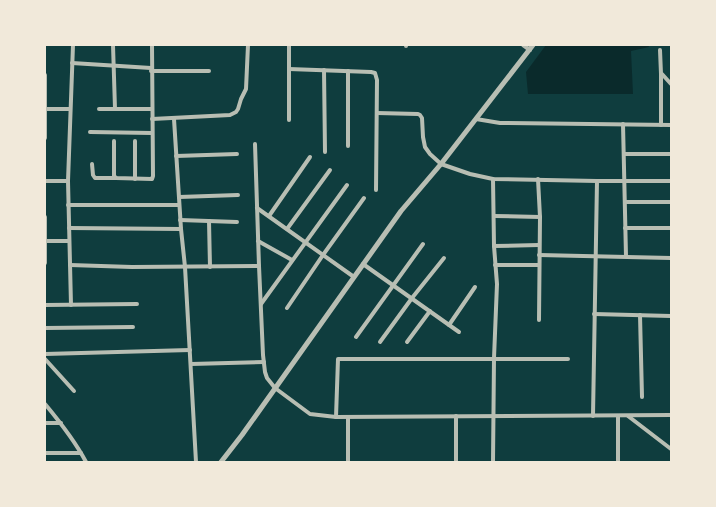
<svg xmlns="http://www.w3.org/2000/svg" width="716" height="507" font-family="'Fira Sans Condensed',sans-serif">
<rect width="100%" height="100%" fill="#0f3d3e"/>
<polygon fill="#0a2a2b" points="546,45 648,45 649,47 631,51 633,94 528,94 526,72"/>
<g fill="none" stroke-linecap="round" stroke-linejoin="round">
<g stroke="#b8beb3" stroke-width="4">
<polyline points="113,45 115,109"/>
<polyline points="406,45 406,46"/>
<polyline points="523,45 530,50"/>
<polyline points="660,50 661,74 661,125"/>
<polyline points="72,63 151,68"/>
<polyline points="289,69 371,72 375,73 377,80 376,190"/>
<polyline points="324,70 325,152"/>
<polyline points="151,71 209,71"/>
<polyline points="662,74 671,84"/>
<polyline points="45,75 45,138"/>
<polyline points="45,109 70,109"/>
<polyline points="99,109 152,109"/>
<polyline points="377,113 418,114 420,115 422,118 423,137 425,147 430,154 441,164 470,174 493,179 597,181 671,181"/>
<polyline points="152,119 230,115 236,112 238,109 241,99 246,89 248,45"/>
<polyline points="174,119 181,229 185,267 196,462"/>
<polyline points="476,119 500,123 671,125"/>
<polyline points="289,120 289,45"/>
<polyline points="623,124 626,256"/>
<polyline points="90,132 152,133"/>
<polyline points="114,141 114,176 116,178 152,179 153,176 152,45"/>
<polyline points="135,141 135,179"/>
<polyline points="255,144 259,266 263,355 265,372 267,378 275,388 310,414 336,417 671,415"/>
<polyline points="348,146 348,71"/>
<polyline points="624,154 671,154"/>
<polyline points="176,156 237,154"/>
<polyline points="92,164 93,175 95,178 116,178"/>
<polyline points="493,179 494,246 497,284 494,358 493,462"/>
<polyline points="538,179 540,217 539,320"/>
<polyline points="45,181 68,181"/>
<polyline points="179,197 238,195"/>
<polyline points="625,202 671,202"/>
<polyline points="68,205 179,205"/>
<polyline points="257,208 354,277"/>
<polyline points="269,216 310,157"/>
<polyline points="494,216 540,217"/>
<polyline points="45,217 45,263"/>
<polyline points="180,220 237,222"/>
<polyline points="209,221 210,267"/>
<polyline points="69,228 181,229"/>
<polyline points="625,228 671,228"/>
<polyline points="287,229 330,170"/>
<polyline points="45,241 69,241"/>
<polyline points="258,241 292,260"/>
<polyline points="494,246 539,245"/>
<polyline points="539,255 671,258"/>
<polyline points="363,264 459,332"/>
<polyline points="70,265 132,267 259,266"/>
<polyline points="495,265 539,265"/>
<polyline points="261,304 347,185"/>
<polyline points="45,305 137,304"/>
<polyline points="71,305 68,181 73,45"/>
<polyline points="287,308 323,255 364,198"/>
<polyline points="594,314 671,316"/>
<polyline points="640,315 642,397"/>
<polyline points="449,325 475,287"/>
<polyline points="45,328 133,327"/>
<polyline points="356,337 423,244"/>
<polyline points="380,342 412,298 444,258"/>
<polyline points="407,342 430,311"/>
<polyline points="45,354 190,350"/>
<polyline points="45,359 74,391"/>
<polyline points="191,364 264,362"/>
<path d="M45,404C60,422 75,441 86,462"/>
<polyline points="593,416 597,181"/>
<polyline points="628,416 671,449"/>
<polyline points="336,417 338,359 568,359"/>
<polyline points="45,423 61,423"/>
<polyline points="45,453 81,453"/>
<polyline points="348,462 348,417"/>
<polyline points="456,462 456,416"/>
<polyline points="618,462 618,416"/>
</g>
<polyline stroke="#b8beb3" stroke-width="5" points="221,462 242,435 401,211 441,164 533,45"/>
</g>
<rect width="716" height="507" fill="none" stroke="#f1e9da" stroke-width="92"/>
</svg>
